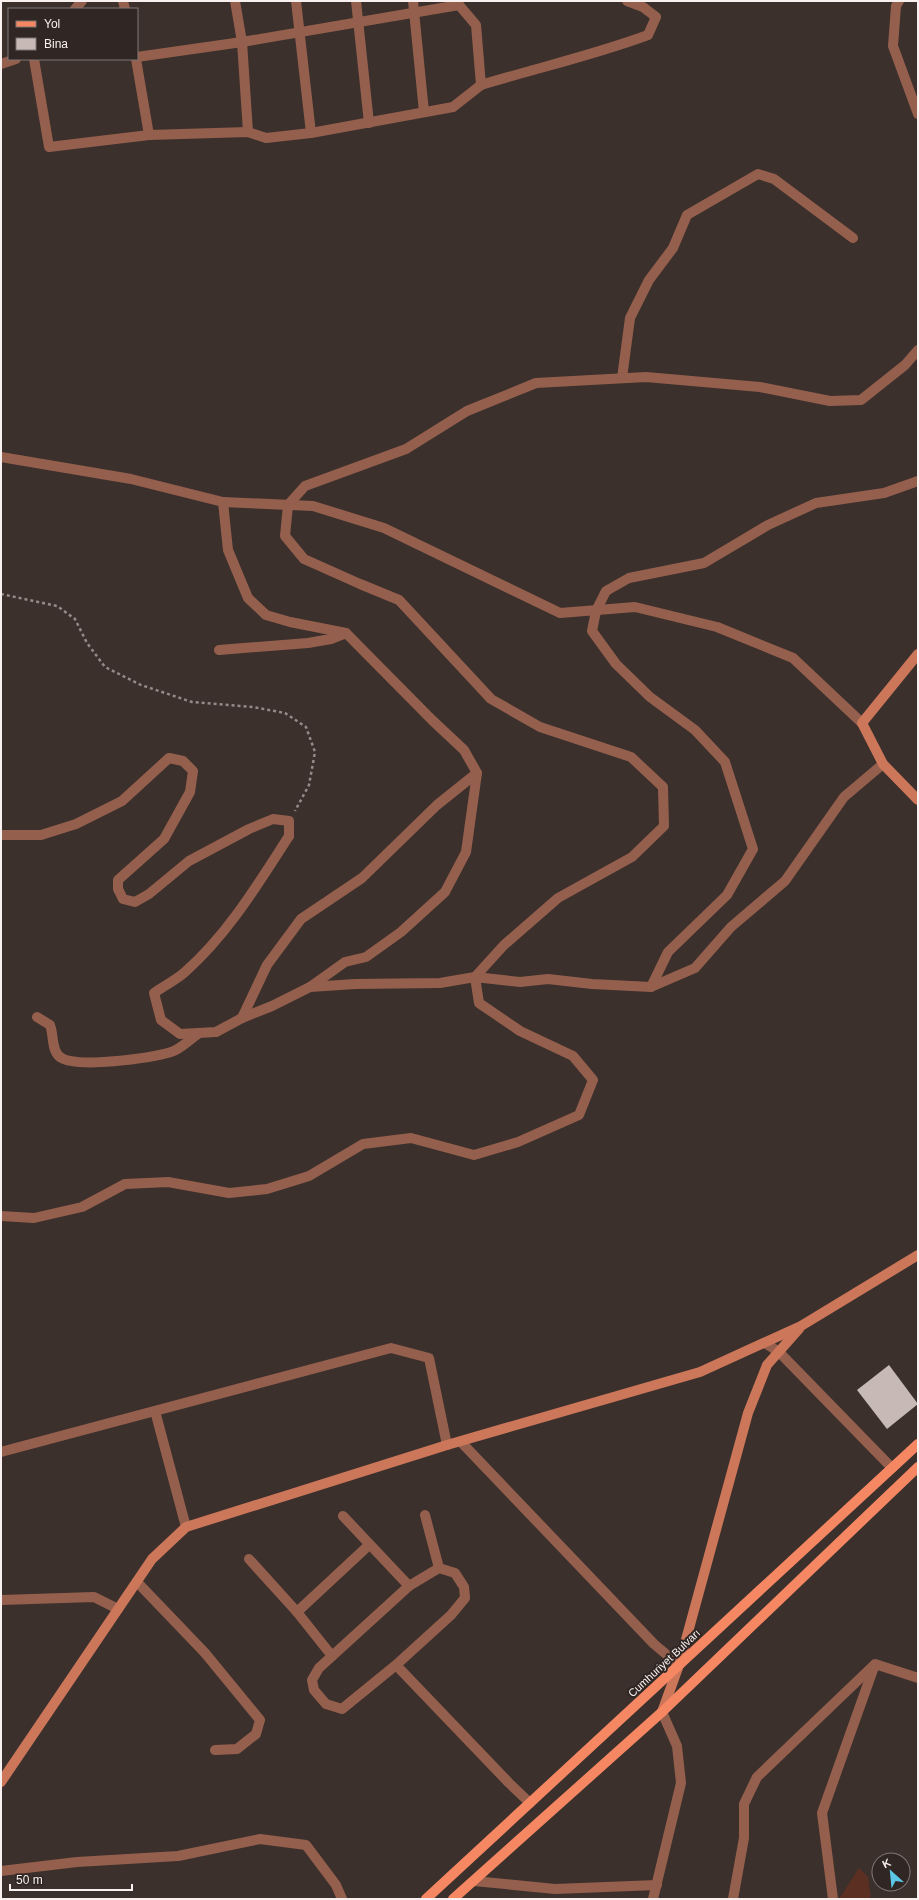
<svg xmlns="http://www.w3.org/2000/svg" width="919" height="1900" font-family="Helvetica,sans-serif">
<rect width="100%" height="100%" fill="#3b302c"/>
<polygon fill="#5b2f21" points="859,1868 868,1877 871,1899 839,1899"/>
<polygon fill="#c7b9b5" points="889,1365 918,1404 887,1429 857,1390"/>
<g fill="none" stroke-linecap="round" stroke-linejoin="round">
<polyline stroke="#948b88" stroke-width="2.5" stroke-dasharray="3 3" stroke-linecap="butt" points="1,594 57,606 75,619 87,643 105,667 141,685 192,702 253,707 285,713 306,727 315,752 309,785 295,811"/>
<g stroke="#955f4d" stroke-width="10">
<path d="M481,85C537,68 594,55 648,35L656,17L643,7L627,1"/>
<polyline points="622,378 630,318 649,280 673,248 687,215 758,174 774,179 853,238"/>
<polyline points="219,650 308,643 331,639 346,633"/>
<polyline points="1,835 41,835 76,824 122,801 169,758 183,761 193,771 190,792 164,839 118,880 118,889 123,899 135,902 149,894 189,861 249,829 273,819 289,821 289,836"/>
<path d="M37,1017L50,1025C54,1035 51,1050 60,1057C76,1069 151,1058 171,1052C181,1049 190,1039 199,1033"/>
<polyline points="425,1515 439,1568"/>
<polyline points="343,1516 409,1586"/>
<polyline points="249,1559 297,1612 332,1656"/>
<polyline points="297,1612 369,1545"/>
<polyline points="396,1665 451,1615 465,1598 464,1587 455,1573 439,1568 409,1586 319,1668 312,1680 314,1690 326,1704 342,1709 396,1665 509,1783 530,1803"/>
</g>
<g stroke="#955f4d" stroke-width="10">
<polyline points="123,1 125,9"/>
<polyline points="235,1 242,42 248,132"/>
<polyline points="296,1 311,133"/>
<polyline points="356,1 369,123"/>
<polyline points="413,1 424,112"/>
<polyline points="899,1 896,6 893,46 918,114"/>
<polyline points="75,9 82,1"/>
<polyline points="137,57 242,42 459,5"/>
<polyline points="34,59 49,147 149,135 248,132 266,138 311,133 453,107 481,85 476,25 459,5 458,1"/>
<polyline points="136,59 149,135"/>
<polyline points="1,64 16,59"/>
<polyline points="1,457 131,479 223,502 313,506 384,528 560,613 635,607 717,627 793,658 862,723"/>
<polyline points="223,502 228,550 248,598 266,615 290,622 346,633 432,720 464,750 477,773 466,852 445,892 401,932 366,957 345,962 310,987"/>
<path d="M289,836C258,884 228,934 185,972C176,980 164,986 154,993L161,1020L180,1034L216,1032L242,1018L272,1006L310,987L355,984L440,983L475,977L520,982L548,979L592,984L651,987L695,968L731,927L785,881L844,797L883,764"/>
<polyline points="651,987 668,952 727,895 753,849 725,762 695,730 650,697 616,664 592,631 596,611 606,591 629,578 704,563 768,525 816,503 884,493 918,481"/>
<polyline points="242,1018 267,965 301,919 362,878 437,805 477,773"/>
<polyline points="1,1216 34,1218 82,1207 125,1184 168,1182 229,1193 267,1189 309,1176 363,1144 411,1138 474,1155 518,1142 579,1115 593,1080 573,1056 520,1031 479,1003 475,977 504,945 558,898 632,857 664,826 663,787 631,757 540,727 491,699 399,600 360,584 304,559 285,536 288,505 305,486 406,449 467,411 536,383 646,377 760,387 830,401 861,400 905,365 918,350"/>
<polyline points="765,1343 779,1352 892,1468"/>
<polyline points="155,1411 186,1527"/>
<polyline points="461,1442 654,1644 679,1665"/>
<polyline points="1,1452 391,1348 429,1358 447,1445"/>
<polyline points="137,1582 205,1653 260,1720 256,1734 237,1749 215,1750"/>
<polyline points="1,1600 94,1597 118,1609"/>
<polyline points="1,1871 77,1862 178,1856 260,1839 306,1845 336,1885 342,1899"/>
<polyline points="474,1881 555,1889 657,1885"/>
<polyline points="653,1899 681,1783 677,1746 662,1712"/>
<polyline points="733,1899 744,1838 744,1804 757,1777 873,1666"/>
<polyline points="833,1899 822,1813 875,1664 918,1678"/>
</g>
<g stroke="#cc765a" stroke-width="10">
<polyline points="918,654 862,723 883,764 918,800"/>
<polyline points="662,1712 679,1665 748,1413 767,1365 799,1329"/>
<polyline points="1,1782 152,1559 186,1527 447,1445 700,1372 801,1326 918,1255"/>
</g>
<g stroke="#f68763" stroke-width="10">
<polyline points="426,1899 918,1444"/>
<polyline points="453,1899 662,1712 918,1467"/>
</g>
</g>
<g text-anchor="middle" stroke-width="4" stroke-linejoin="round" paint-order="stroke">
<g font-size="11" fill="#f8f1ef" stroke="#302623">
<text transform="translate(664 1663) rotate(-43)" y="4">Cumhuriyet Bulvarı</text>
</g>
</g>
<rect width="919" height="1900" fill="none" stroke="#f8f1ef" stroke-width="4"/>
<rect x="8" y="8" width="130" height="52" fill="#302623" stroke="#807775"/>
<rect x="16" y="21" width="20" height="6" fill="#f68763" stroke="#807775"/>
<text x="44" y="28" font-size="12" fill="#f8f1ef">Yol</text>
<rect x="16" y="38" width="20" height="12" fill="#c7b9b5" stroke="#807775"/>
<text x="44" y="48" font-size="12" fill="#f8f1ef">Bina</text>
<g transform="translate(891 1872) rotate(333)"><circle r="19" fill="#302623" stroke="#807775"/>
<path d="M0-3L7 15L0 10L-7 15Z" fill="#5ac8e6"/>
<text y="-6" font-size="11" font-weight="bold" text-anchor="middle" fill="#f8f1ef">K</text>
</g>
<path d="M10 1884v6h122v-6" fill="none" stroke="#f8f1ef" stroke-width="2"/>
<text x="16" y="1884" font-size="12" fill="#f8f1ef" stroke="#302623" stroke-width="3" paint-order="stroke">50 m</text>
</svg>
